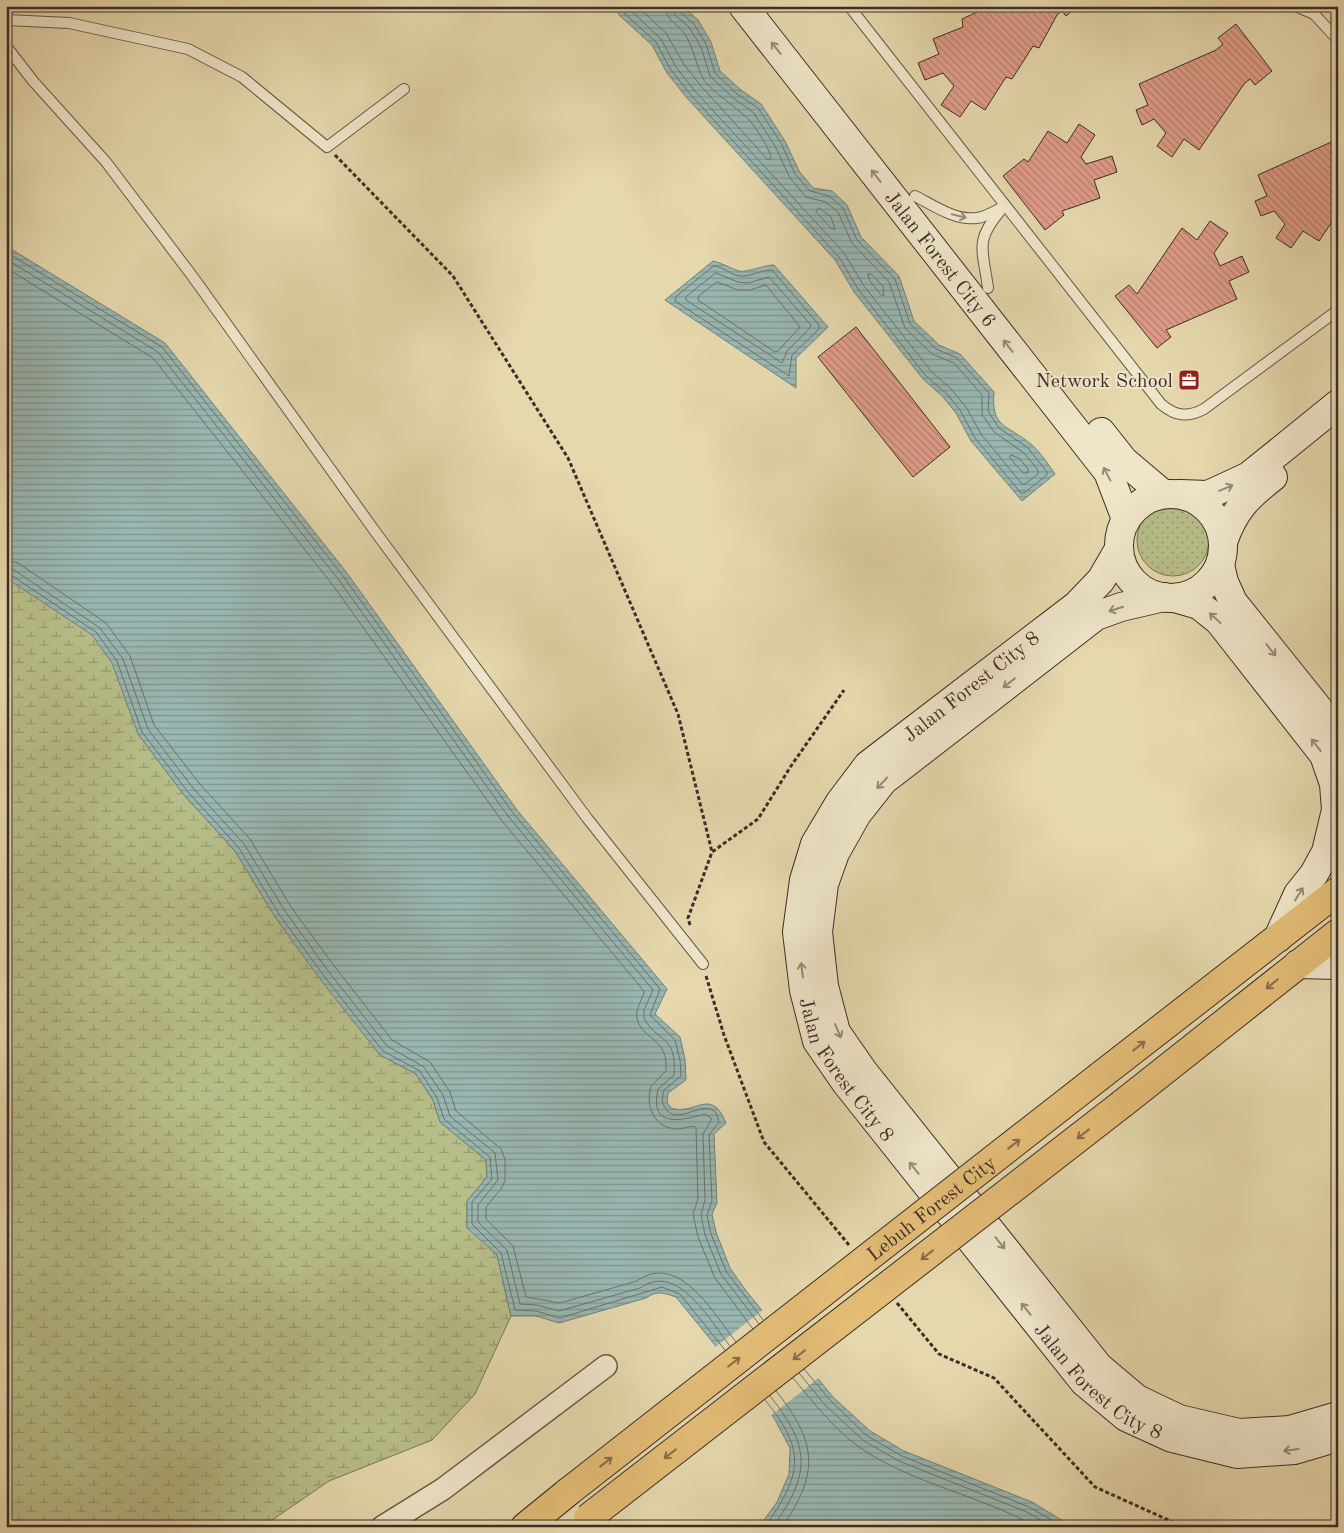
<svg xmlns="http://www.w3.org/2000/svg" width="1344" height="1533" font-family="'Old Standard TT',serif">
<defs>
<pattern id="grass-dots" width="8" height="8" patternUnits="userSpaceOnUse" patternTransform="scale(1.25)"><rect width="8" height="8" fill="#b7be88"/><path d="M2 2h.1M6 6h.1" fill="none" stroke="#969b6f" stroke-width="1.8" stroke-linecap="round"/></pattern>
<pattern id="wetland-marsh" width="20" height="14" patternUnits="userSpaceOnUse" patternTransform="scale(1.25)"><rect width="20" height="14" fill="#b7be88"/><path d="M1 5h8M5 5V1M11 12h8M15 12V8" fill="none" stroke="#969b6f"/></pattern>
<pattern id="water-rules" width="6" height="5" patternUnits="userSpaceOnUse" patternTransform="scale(1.25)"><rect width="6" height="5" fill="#99b8b3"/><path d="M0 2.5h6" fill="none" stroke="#7e9692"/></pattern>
<pattern id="building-back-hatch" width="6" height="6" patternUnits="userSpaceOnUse" patternTransform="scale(1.25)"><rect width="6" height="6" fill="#e09d8a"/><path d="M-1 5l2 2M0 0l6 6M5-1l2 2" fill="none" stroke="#b78071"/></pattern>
</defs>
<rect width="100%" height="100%" fill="#e6d8ad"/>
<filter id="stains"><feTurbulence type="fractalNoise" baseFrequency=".004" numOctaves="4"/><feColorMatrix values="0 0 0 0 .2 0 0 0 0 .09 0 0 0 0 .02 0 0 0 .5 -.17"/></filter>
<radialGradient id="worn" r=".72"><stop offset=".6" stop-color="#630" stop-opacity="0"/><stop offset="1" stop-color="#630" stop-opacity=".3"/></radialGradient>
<circle fill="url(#grass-dots)" stroke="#797658" cx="1173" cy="540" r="36"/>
<polygon fill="url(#wetland-marsh)" stroke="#797658" points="6,518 116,586 138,734 184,795 235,851 275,917 380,1055 416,1074 433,1100 440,1122 486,1160 487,1177 467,1201 467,1227 497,1255 511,1316 475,1394 432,1440 329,1481 262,1527 6,1527"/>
<g fill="url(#water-rules)" stroke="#73817c">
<path d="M613,6H679L687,10L698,20L711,42L720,71L741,90L761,104L785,141L799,171L813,188L832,191L847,205L861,237L899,276L914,321L939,345L960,354L994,392C991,429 1007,424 1031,444C1040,452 1048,464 1055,474L1022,501L971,441L956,413L943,397L923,379L854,292L835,260L687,98L667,73L652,45L620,16Z"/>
<path d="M6,246L165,343L347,573L517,810L667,989L655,1014L680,1037L685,1059L686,1080L668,1093L667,1102L671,1108C695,1116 711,1086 726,1123L714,1134L717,1203L712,1214L716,1232L730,1268L747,1292L833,1397L870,1431L904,1451L1032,1502L1073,1527H759L777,1502L789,1474L790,1448L774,1418L676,1297C664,1293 657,1290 646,1298L559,1323L536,1316H511L497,1255L467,1228V1201L487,1177L486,1160L440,1122L433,1100L416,1074L380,1055L320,979L275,917L235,851L184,795L138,734L112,663L92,635L6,578Z"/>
<path d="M713,261C723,263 729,268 739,271C746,273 764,265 774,265L828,327L796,358V388L665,300Z"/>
</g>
<polygon fill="#e6d8ad" points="764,1309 820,1377 769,1417 714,1348"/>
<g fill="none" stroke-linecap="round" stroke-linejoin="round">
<g stroke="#6a736e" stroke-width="1">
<polyline points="619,6 624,13 656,42 671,70 691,95 839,257 858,289 926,376 947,394 960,410 975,438 1021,493 1024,493 1047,475 1047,472 1028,448 999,428 988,411 989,393 957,358 936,349 910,324 895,279 857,240 843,208 829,196 810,191 795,174 781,143 758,108 737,94 715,73 706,44 694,24 680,12 679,6"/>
<polyline points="626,6 661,39 676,67 695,91 844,253 864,286 931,371 952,390 966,407 981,434 1022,484 1025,484 1038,474 1038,470 1024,453 994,432 982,414 982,395 954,363 932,354 905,328 889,282 852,243 838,212 826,202 806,197 790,178 775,146 753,112 733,98 710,76 701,47 689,27 675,15 673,6"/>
<path d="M637,6L666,33L683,63L701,86L767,159H771C772,152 753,122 746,117C734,106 720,97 708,85C697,75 695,48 684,33C677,23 666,21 665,6"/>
<polygon points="819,208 831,217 835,229 832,229 816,212"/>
<path d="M6,252L162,347L343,576L513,813L660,989L650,1015L675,1040L680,1060L681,1076L664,1090C662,1097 661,1103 666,1109C679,1129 713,1089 719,1122L709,1135L712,1201L707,1215L711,1234L726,1271L763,1320"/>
<path d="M6,259L158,352L338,579L508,816L653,990L644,1010V1018C657,1043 677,1034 674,1075L658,1089C649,1128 680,1121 705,1114L712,1119L703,1134L705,1200L701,1215L705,1235L721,1274L759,1324"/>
<path d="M714,266C724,267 731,275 740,276C751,277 760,270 772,270L819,325V329L792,355L789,376L675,301L676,297Z"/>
<path d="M6,268L153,358L332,584L502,821L644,991C643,1000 635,1008 637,1018C641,1040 669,1037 666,1071L651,1086C645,1106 654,1128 677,1129C684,1129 691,1125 696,1127L698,1199L693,1214L698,1237L715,1278L753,1329"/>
<polygon points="716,273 738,282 748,283 769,277 811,325 810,328 787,351 782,363 686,300 686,297"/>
<polygon points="868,274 871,274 883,286 884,296 881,295 870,281"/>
<polygon points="717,282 738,290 750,290 766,285 800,327 778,351 775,352 698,300 699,296"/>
<polygon points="1011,455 1019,458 1028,469 1028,473 1023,473 1010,458"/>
<path d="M6,560L18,563L106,623L130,656L154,725L199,783L250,839L291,907L335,967L392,1040L430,1062L450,1092L456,1111L501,1149L505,1159V1181L501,1189L486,1207V1219L513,1246L526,1297L560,1303L637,1281C679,1251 714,1314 736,1342"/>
<path d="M6,568L14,570L100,628L123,659L148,729L193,788L244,844L285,911L329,972L387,1046L424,1067L443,1095L450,1116L495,1153L498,1180L478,1205V1222L507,1250L520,1304L537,1305L559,1311L640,1288C678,1261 710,1321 730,1346"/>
<polyline points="6,574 11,575 96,632 117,661 142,732 188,792 239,848 279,914 324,976 383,1051 420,1071 437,1098 444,1119 490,1157 492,1179 472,1202 472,1224 501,1253 515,1310 536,1311 560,1318 662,1287 680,1294 725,1350"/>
<polyline points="804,1369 830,1400 867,1436 902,1456 1029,1507 1064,1527"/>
<polyline points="799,1373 825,1405 864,1441 899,1461 1027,1512 1052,1527"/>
<path d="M793,1378C813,1402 834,1429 859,1447C912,1484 980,1495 1037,1527"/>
<path d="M776,1391C817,1442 820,1473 782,1527"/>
<path d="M770,1396C811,1447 811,1473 773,1527"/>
<path d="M765,1400C807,1451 802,1474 765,1527"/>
</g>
</g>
<g fill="url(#building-back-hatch)" stroke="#3b2e29">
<polygon points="990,6 1078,6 1066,16 1062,11 1057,15 1039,48 1033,46 1012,79 1006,77 985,110 971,101 960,117 941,105 954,86 943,73 925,80 918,63 939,54 933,39 963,27 962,19"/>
<polygon points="1236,24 1272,71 1255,85 1250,79 1244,84 1199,150 1184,139 1172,157 1157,146 1166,133 1154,119 1142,125 1136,110 1148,105 1139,84 1216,50 1223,44 1218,38"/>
<polygon points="1079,124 1095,135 1081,157 1086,164 1112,156 1117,172 1094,180 1100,198 1062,211 1064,215 1045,230 1003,176 1024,159 1028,162 1048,131 1067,143"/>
<polygon points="1338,139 1338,213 1319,241 1303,231 1291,248 1276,238 1285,224 1274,211 1261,216 1255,201 1267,196 1258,175"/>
<polygon points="1210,221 1228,233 1214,253 1220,266 1242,256 1249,272 1229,281 1237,299 1166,330 1171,337 1157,348 1115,296 1129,285 1137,294 1182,228 1197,240"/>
<polygon points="856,327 950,447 913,477 818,357"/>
</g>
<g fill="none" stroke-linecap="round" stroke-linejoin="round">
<g stroke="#66584a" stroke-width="12">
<g id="lane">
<path d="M849,6L1161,404C1175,416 1187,418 1204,409L1338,310"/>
<polyline points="1295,6 1314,14 1338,40"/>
<polyline points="6,20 69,23 188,49 242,77 327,147 404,89"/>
<polyline points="6,46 33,81 106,162 193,277 374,530 587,818 703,964"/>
<path d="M915,196C933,205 955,221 977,218C986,217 997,210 1005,206"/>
<path d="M988,288C983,250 974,241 1001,210"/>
</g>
</g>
<g stroke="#66584a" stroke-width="24">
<polyline id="street" points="382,1527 443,1489 606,1366"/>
</g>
<g stroke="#3b2e29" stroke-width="30">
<g id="secondary">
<path id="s1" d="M743,6L1108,472L1126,519"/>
<polyline points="1101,432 1124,461 1163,494"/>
<polyline points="1180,494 1208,495 1249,476 1338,404"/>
<circle cx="1171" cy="546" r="52"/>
<path d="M1223,542C1234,510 1247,497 1273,477"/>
<path id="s2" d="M1119,549L1101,580L1077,605L868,765L840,802L815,844L804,880L797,932L804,990L817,1041L846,1083L1084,1382L1126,1417L1172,1438L1237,1454L1294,1450L1338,1437"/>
<polyline points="1220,565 1224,582 1233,602 1338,733"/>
<polyline points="1164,597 1121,607 1096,616 883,781 857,814 835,853 824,884 818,932 824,986 836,1032 863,1071 1099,1367 1137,1399 1179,1419 1239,1433 1290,1430 1338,1416"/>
<polyline points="1175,598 1199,605 1219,621 1324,755 1334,784 1336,810 1326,852 1314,874 1298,894 1278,938"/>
<polyline points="1298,964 1338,965"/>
</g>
</g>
<g stroke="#3b2e29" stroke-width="30">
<g id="primary">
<polyline points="1100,1076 1338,891"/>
<polyline points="1122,1104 1338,933"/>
<polyline points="525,1527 568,1492"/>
</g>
</g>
<g stroke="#3b2e29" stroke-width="3" stroke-dasharray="4 2.5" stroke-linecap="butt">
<polyline points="335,155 453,276 568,458 678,714 712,852"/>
<polyline points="690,925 688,918 712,852 758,819 791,766 844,690"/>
<polyline points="706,976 724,1035 764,1142 849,1245"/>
<polyline points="897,1303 939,1354 994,1378 1095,1487 1184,1527"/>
</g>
<use href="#lane" stroke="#efe6ca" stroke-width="10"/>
<use href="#street" stroke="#efe6ca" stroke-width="21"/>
<use href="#secondary" stroke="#efe6ca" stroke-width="28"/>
<use href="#primary" stroke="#e3bc76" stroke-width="28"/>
<g stroke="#3b2e29" stroke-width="30" stroke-linecap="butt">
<g id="primary-bridge">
<path id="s3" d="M568,1492L1100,1076"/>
<polyline points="588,1518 1122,1104"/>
</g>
</g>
<use href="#primary-bridge" stroke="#e3bc76" stroke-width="28"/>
</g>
<defs><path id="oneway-shaft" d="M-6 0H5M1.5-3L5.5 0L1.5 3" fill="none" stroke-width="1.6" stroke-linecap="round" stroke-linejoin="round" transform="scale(1.25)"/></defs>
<g stroke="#958a7a">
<use href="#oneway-shaft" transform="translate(776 48) rotate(-128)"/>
<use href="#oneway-shaft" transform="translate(876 176) rotate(-128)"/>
<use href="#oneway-shaft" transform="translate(959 216) rotate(13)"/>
<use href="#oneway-shaft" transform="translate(1008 346) rotate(-128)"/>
<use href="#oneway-shaft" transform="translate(1107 474) rotate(-118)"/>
<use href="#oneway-shaft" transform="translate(1226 488) rotate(-23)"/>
<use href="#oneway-shaft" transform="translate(1116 609) rotate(162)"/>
<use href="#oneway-shaft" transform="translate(1215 618) rotate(-138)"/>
<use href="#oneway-shaft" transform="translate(1271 650) rotate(51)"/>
<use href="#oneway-shaft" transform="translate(1009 683) rotate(142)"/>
<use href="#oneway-shaft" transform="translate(1316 745) rotate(-128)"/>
<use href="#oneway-shaft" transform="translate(882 783) rotate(133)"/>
<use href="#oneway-shaft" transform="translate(1299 894) rotate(-58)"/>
<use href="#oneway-shaft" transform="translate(802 970) rotate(-97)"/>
<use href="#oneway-shaft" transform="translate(838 1031) rotate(66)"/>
<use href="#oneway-shaft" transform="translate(914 1168) rotate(-129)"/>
<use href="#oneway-shaft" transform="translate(1000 1243) rotate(51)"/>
<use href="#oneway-shaft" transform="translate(1026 1309) rotate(-129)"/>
<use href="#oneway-shaft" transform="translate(1291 1450) rotate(172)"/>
</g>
<g stroke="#876e4c">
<use href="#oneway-shaft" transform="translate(1272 984) rotate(141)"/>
<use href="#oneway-shaft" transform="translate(1139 1046) rotate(-38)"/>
<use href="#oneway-shaft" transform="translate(1083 1134) rotate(142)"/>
<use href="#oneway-shaft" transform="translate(1014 1144) rotate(-38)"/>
<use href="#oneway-shaft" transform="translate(927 1255) rotate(142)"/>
<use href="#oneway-shaft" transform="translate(799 1355) rotate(142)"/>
<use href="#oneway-shaft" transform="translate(734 1362) rotate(-38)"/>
<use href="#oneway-shaft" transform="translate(670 1454) rotate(142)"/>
<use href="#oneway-shaft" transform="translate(606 1462) rotate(-38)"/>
</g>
<defs>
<g id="office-square" transform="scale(1.125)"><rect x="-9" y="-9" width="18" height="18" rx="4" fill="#8f2418" stroke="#efe6ca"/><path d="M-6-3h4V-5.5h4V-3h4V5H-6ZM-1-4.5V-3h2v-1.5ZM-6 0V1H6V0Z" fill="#fff"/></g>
</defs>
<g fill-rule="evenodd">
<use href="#office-square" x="1189" y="380"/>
</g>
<g text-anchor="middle" stroke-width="4" stroke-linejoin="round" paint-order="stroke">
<g font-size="20" fill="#3b2e29" stroke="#efe6ca">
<text dy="7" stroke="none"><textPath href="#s1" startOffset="321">Jalan Forest City 6</textPath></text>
<text transform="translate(971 686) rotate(-38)" y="7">Jalan Forest City 8</text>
<text dy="7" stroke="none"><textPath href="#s2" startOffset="669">Jalan Forest City 8</textPath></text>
<text dy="7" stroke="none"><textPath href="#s3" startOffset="461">Lebuh Forest City</textPath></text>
<text dy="7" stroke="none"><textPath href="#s2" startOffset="1074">Jalan Forest City 8</textPath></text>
</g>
<g font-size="20" fill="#3b2e29" stroke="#efe6ca" text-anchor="end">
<text x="1173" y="387">Network School</text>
</g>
</g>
<rect width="1344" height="1533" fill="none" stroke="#e6d8ad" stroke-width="25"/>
<rect x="8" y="8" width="1329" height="1518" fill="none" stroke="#3b2e29" stroke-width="2.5"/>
<rect x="12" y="12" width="1319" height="1508" fill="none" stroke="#3b2e29"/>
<rect width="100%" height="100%" filter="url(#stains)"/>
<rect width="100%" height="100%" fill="url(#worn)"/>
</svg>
